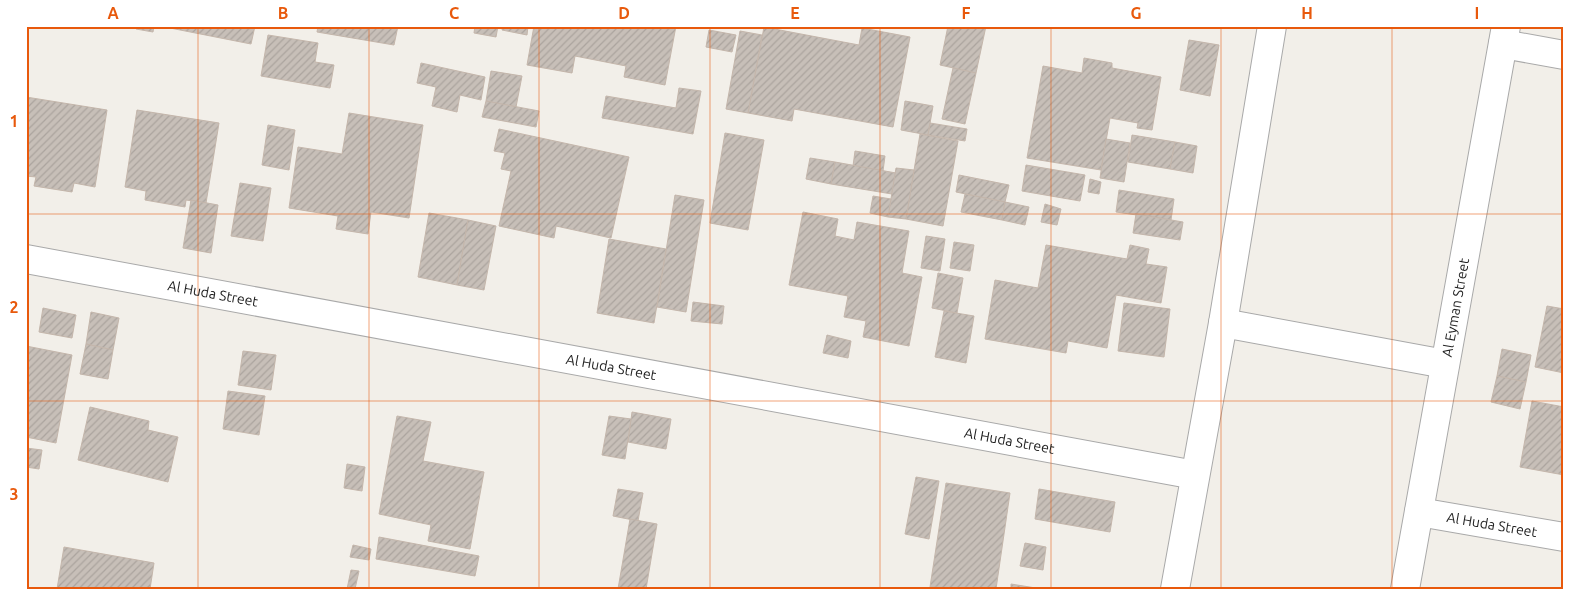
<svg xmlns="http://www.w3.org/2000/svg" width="1590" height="615" font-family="Ubuntu,sans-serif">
<defs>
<pattern id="building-hatch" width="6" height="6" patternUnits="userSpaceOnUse" patternTransform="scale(1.25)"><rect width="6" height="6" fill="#c7bfb8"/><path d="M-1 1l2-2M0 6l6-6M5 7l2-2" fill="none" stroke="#aba49e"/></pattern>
</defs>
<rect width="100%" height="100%" fill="#f2efe9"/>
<g fill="url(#building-hatch)" stroke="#c4b6ab">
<polygon points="137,26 154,26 153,32 136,29"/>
<polygon points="160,26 255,26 251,44"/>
<polygon points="318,26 398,26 394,45 317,32"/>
<polygon points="475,26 498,26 496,37 474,33"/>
<polygon points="503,26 528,26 527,35 502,30"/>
<polygon points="534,26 676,26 665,85 624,77 626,66 575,56 572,73 527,65"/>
<polygon points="948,26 986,26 976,73 940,65"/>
<polygon points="764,27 859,45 862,28 910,37 893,127 794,109 792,121 748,113"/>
<polygon points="709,30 736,35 732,52 706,47"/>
<polygon points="740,31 762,35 748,113 726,109"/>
<polygon points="268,35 318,43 315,62 334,65 330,88 261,76"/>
<polygon points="1189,40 1219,45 1210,96 1180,90"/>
<polygon points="1084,58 1112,63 1112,68 1161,77 1152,130 1137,128 1138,123 1110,118 1101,170 1027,158 1043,66 1082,73"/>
<polygon points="421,63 485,77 481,100 460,95 457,112 432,106 436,87 417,83"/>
<polygon points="953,68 976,73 965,124 942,119"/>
<polygon points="491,71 522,76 516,107 486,101"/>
<polygon points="679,88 701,91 693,134 602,118 606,96 676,108"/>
<polygon points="26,97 107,110 95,187 74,183 72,192 34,186 36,177 26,176"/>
<polygon points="486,101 539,111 536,127 482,117"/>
<polygon points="905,101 933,106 928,135 901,130"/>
<polygon points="137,110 219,123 206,203 186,200 185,207 145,200 146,191 125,187"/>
<polygon points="349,113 423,125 409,218 371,212 368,234 336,229 338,216 289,208 298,147 342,154"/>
<polygon points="930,123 967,129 965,141 928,135"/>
<polygon points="268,125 295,130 289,170 262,165"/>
<polygon points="499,129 629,157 611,238 556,226 554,238 499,226 511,171 501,169 505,153 494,151"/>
<polygon points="725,133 764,140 748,230 710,223"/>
<polygon points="920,134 958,141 943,226 906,219"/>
<polygon points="1132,135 1175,142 1170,169 1128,162"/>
<polygon points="1106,139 1130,143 1124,182 1100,178"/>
<polygon points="1175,142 1197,146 1193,173 1170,169"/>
<polygon points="855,151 885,156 883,171 853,166"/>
<polygon points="810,158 835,162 831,184 806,179"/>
<polygon points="835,162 896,173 892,194 831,184"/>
<polygon points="1026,165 1085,175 1080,201 1022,191"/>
<polygon points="896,168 914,170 906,219 888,217"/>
<polygon points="959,175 1009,185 1005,202 956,192"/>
<polygon points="1090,179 1101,182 1099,194 1088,192"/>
<polygon points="240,183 271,188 263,241 231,236"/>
<polygon points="1119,190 1174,199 1171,220 1116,212"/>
<polygon points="965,194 1005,202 1002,220 961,212"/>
<polygon points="675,195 704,200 686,312 657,307"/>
<polygon points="873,196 891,199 888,217 870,213"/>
<polygon points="191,200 218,205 211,253 183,248"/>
<polygon points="1005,202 1029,207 1025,225 1002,220"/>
<polygon points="1045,204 1061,209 1057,225 1041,222"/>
<polygon points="803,212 838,219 835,236 854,240 857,222 909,231 902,273 922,277 909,346 863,337 866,321 844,317 848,296 789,285"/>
<polygon points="429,213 468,220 457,285 418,277"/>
<polygon points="1136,214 1183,222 1180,240 1133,233"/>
<polygon points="468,220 496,226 484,290 457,285"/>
<polygon points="926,236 945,239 940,271 921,268"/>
<polygon points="609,239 666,249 654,323 597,313"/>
<polygon points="954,242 974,245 970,271 950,268"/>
<polygon points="1046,245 1127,259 1130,245 1149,249 1146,264 1167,267 1161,303 1116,295 1107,348 1068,341 1066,353 985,339 995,280 1038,288"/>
<polygon points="938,273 963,278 957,313 932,308"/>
<polygon points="693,302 724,306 722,324 691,321"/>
<polygon points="1124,303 1170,309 1164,357 1118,351"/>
<polygon points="1547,306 1564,309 1564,373 1535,367"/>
<polygon points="43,308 76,315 72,338 39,332"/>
<polygon points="944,311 974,316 966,363 935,357"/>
<polygon points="91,312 119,318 113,350 86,344"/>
<polygon points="827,335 851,341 848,358 823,353"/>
<polygon points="86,344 113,350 108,379 80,374"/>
<polygon points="26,346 72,355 56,443 26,437"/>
<polygon points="1502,349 1531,355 1526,382 1497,376"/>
<polygon points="243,351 276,355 271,390 238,385"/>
<polygon points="1497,376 1526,382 1520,409 1491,402"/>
<polygon points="228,391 265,396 259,435 223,429"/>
<polygon points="1532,401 1564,407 1564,475 1520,467"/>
<polygon points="90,407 149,421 148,430 178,437 168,482 78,460"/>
<polygon points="632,412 671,419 666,449 628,442"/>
<polygon points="397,416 431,422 423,461 484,472 470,549 428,541 431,525 379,514"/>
<polygon points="609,416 631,419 625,459 602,455"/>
<polygon points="26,448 42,450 39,469 26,467"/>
<polygon points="347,464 365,467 362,491 344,488"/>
<polygon points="916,477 939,481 929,539 905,534"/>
<polygon points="946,483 1010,493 996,589 930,587"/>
<polygon points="618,489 643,493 638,521 613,516"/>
<polygon points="1039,489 1115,502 1110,532 1035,519"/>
<polygon points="630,519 657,524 646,589 618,589"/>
<polygon points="379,537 479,556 475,576 376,559"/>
<polygon points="1025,543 1046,547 1043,570 1020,566"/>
<polygon points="353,545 371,549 369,560 350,557"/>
<polygon points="64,547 154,563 150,589 57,589"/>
<polygon points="351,570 359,571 355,589 347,589"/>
<polygon points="1011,584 1042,589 1011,589"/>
</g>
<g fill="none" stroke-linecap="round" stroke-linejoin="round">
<g stroke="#a9a9a9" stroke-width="30">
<g id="minor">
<polyline points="1503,44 1564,55"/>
<path id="s1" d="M26,259L1195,475"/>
<polyline points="1223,323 1445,364"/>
<path id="s2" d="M1419,512L1564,537"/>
<polyline points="1175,589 1223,323 1272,26"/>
<path id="s3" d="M1405,589L1506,26"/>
</g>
</g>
<use href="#minor" stroke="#fff" stroke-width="28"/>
</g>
<path fill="none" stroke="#e8590c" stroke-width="1" stroke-opacity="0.55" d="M198,26V589M369,26V589M539,26V589M710,26V589M880,26V589M1051,26V589M1221,26V589M1392,26V589M26,214H1564M26,401H1564"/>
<g text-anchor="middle" stroke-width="4.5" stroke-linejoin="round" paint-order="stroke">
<g font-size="14" fill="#222" stroke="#fff">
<text dy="5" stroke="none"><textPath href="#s1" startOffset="190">Al Huda Street</textPath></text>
<text dy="5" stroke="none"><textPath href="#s3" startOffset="286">Al Eyman Street</textPath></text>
<text dy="5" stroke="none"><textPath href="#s1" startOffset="595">Al Huda Street</textPath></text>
<text dy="5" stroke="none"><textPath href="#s1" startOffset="1000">Al Huda Street</textPath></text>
<text dy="5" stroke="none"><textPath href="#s2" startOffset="74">Al Huda Street</textPath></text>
</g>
</g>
<rect width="1590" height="615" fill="none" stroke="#ffffff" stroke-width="55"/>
<rect x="28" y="28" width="1534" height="560" fill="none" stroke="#e8590c" stroke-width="2"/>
<g font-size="16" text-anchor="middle" font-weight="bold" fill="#e8590c">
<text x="113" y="19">A</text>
<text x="283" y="19">B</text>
<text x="454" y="19">C</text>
<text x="624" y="19">D</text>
<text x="795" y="19">E</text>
<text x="966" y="19">F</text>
<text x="1136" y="19">G</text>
<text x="1307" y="19">H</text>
<text x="1477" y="19">I</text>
<text x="14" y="127">1</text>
<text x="14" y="313">2</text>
<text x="14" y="500">3</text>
</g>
</svg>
